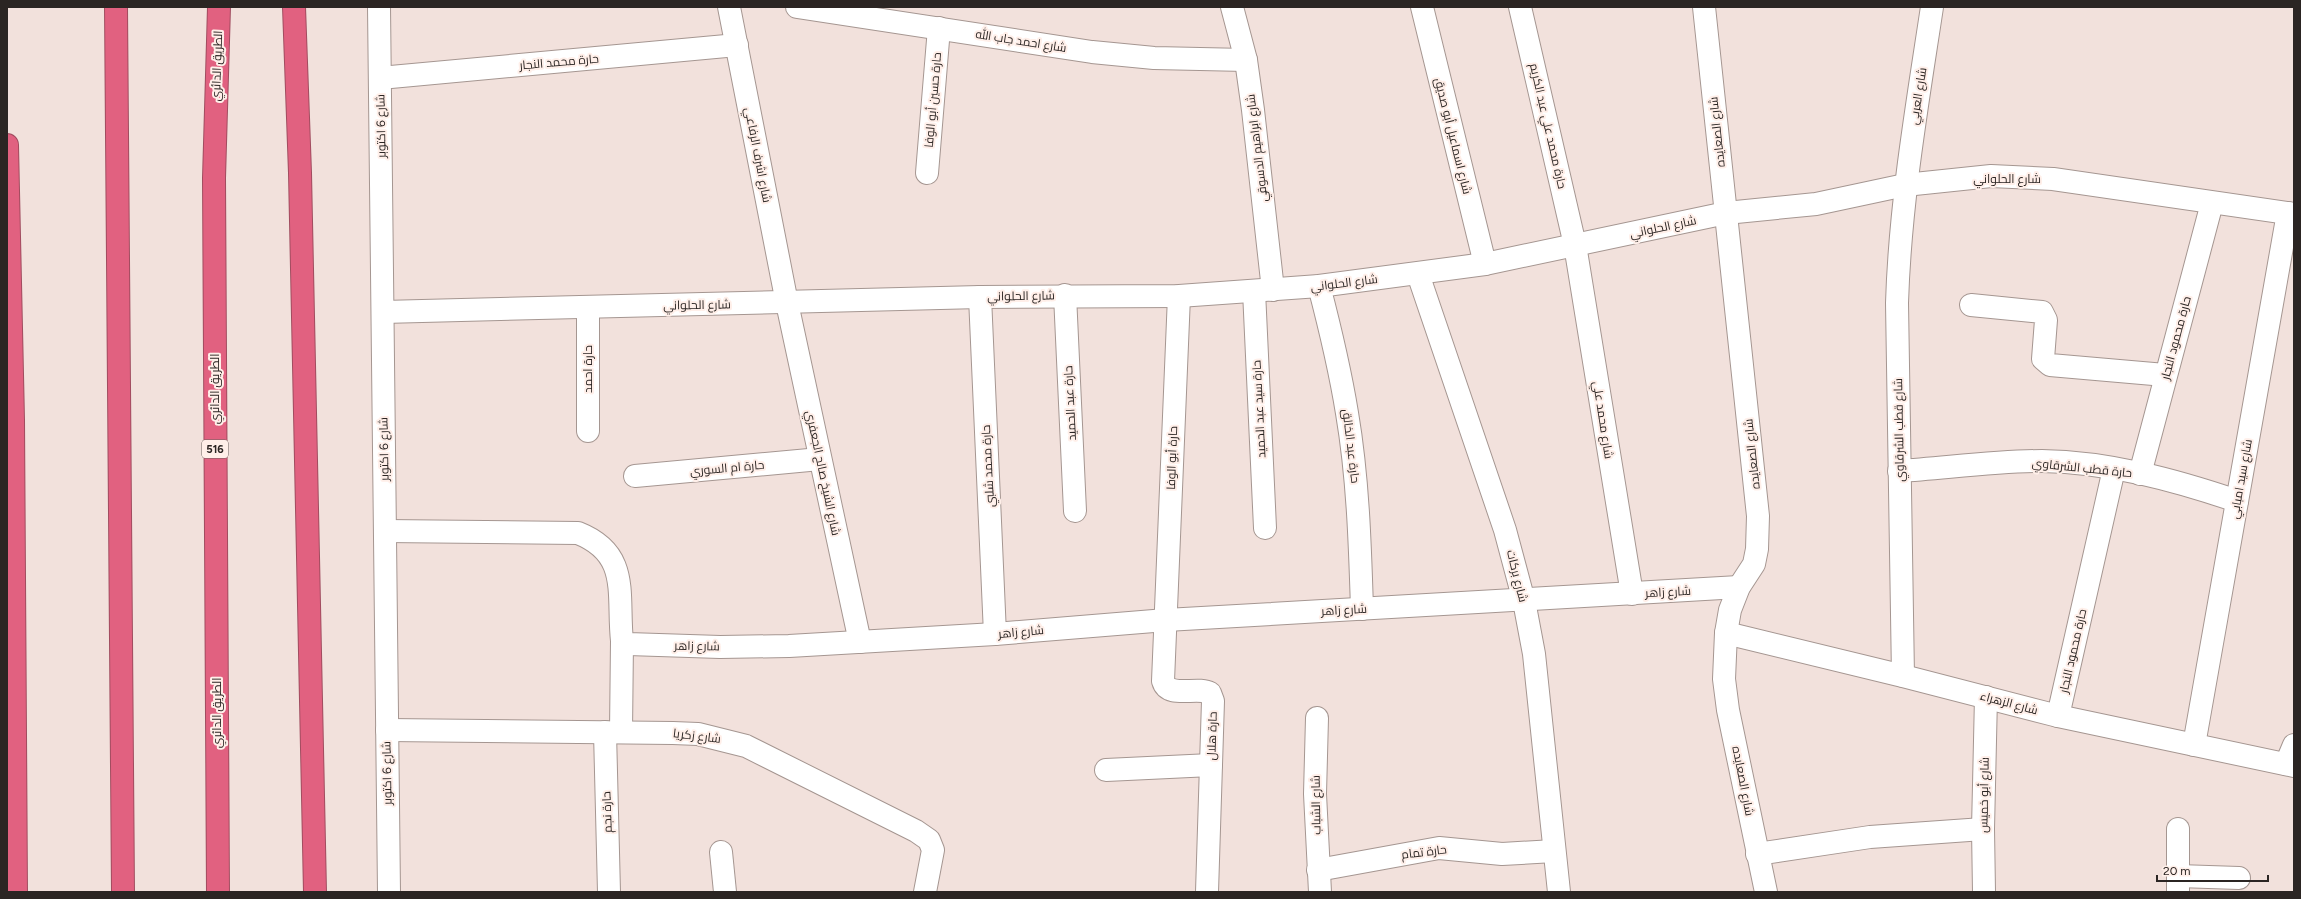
<svg xmlns="http://www.w3.org/2000/svg" width="2301" height="899" font-family="Figtree,Cairo,sans-serif">
<rect width="100%" height="100%" fill="#f2e1dc"/>
<g fill="none" stroke-linecap="round" stroke-linejoin="round">
<g stroke="#a59691" stroke-width="24">
<g id="street">
<polyline points="379,7 389,892"/>
<polyline points="729,7 787,303 860,642"/>
<polyline points="797,7 1092,52 1154,58 1246,60"/>
<polyline points="1232,7 1246,60 1253,110 1273,290"/>
<polyline points="1422,7 1485,264"/>
<polyline points="1520,7 1575,245 1632,594"/>
<polyline points="1704,7 1758,516 1757,549 1754,564 1739,587 1730,610 1726,633 1724,679 1728,710 1766,892"/>
<polyline points="380,78 737,45"/>
<polyline points="927,173 939,28"/>
<polyline points="1418,274 1505,530 1524,601 1534,654 1559,892"/>
<path d="M1319,286C1330,328 1340,370 1347,413C1358,478 1360,544 1362,609"/>
<polyline points="1254,291 1265,528"/>
<polyline points="1065,295 1075,511"/>
<path d="M1179,296L1163,681C1168,699 1197,686 1210,693L1213,701L1207,892"/>
<polyline points="980,297 995,634"/>
<polyline points="1971,305 2042,312 2046,320 2043,359 2050,365 2165,375"/>
<polyline points="383,312 980,297 1179,296 1319,286 1485,264 1726,213 1816,204 1905,185 1991,176 2053,179 2294,214"/>
<polyline points="588,431 588,307"/>
<path d="M1899,471C1946,468 1995,461 2042,461C2109,462 2175,480 2237,501"/>
<polyline points="2140,474 2212,203"/>
<polyline points="635,476 820,459"/>
<path d="M385,531L578,533C631,554 617,595 622,641L628,644L720,647L789,646L995,634L1166,620L1739,587"/>
<polyline points="1726,633 1903,676 2058,716 2294,766"/>
<path d="M1903,676L1897,303C1900,204 1917,106 1932,7"/>
<polyline points="2058,716 2114,469"/>
<polyline points="1317,718 1315,794 1320,892"/>
<polyline points="387,730 673,733 698,734 746,746 916,831 929,840 933,850 925,892"/>
<polyline points="605,732 609,892"/>
<polyline points="621,732 622,641"/>
<polyline points="2194,745 2288,213"/>
<polyline points="2286,764 2294,745"/>
<polyline points="1106,770 1211,765"/>
<polyline points="721,852 725,892"/>
<polyline points="1757,854 1870,837 1983,829"/>
<polyline points="1318,870 1439,848 1502,854 1554,851"/>
<polyline points="2178,876 2239,878"/>
<polyline points="1984,892 1983,829 1986,697"/>
<polyline points="2178,892 2178,829"/>
</g>
</g>
<g stroke="#a14c5f" stroke-width="24">
<g id="highway">
<polyline points="116,7 123,892"/>
<polyline points="294,7 300,173 315,892"/>
<polyline points="7,145 13,420 16,892"/>
<polyline points="218,892 214,178 219,7"/>
</g>
</g>
<use href="#street" stroke="#fff" stroke-width="22"/>
<use href="#highway" stroke="#e16180" stroke-width="22"/>
</g>
<g text-anchor="middle" stroke-width="4" stroke-linejoin="round" paint-order="stroke">
<rect fill="#ffefe9" stroke="#6b625e" stroke-width="1" x="202" y="440" width="26" height="18" rx="3"/>
<g font-size="11" font-weight="bold" fill="#2b2523">
<text x="215" y="453">516</text>
</g>
<g font-size="12" fill="#2b2523" stroke="#ffefe9">
<text transform="translate(1021 41) rotate(9)" y="4">شارع احمد جاب الله</text>
<text transform="translate(559 62) rotate(-5)" y="4">حارة محمد النجار</text>
<text transform="translate(217 66) rotate(-88)" y="4">الطريق الدائري</text>
<text transform="translate(1918 96) rotate(-81)" y="4">شارع العربي</text>
<text transform="translate(933 100) rotate(-85)" y="4">حارة حسين أبو الوفا</text>
<text transform="translate(381 126) rotate(-91)" y="4">شارع 6 اكتوبر</text>
<text transform="translate(1548 126) rotate(77)" y="4">حارة محمد علي عبد الكريم</text>
<text transform="translate(1717 132) rotate(-96)" y="4">شارع الصعايده</text>
<text transform="translate(1453 136) rotate(76)" y="4">شارع اسماعيل أبو صديق</text>
<text transform="translate(1257 148) rotate(-97)" y="4">شارع ابراهيم الدسوقي</text>
<text transform="translate(758 155) rotate(79)" y="4">شارع اشرف الرفاعي</text>
<text x="2007" y="183">شارع الحلواني</text>
<text transform="translate(1663 227) rotate(-12)" y="4">شارع الحلواني</text>
<text transform="translate(1344 283) rotate(-7)" y="4">شارع الحلواني</text>
<text transform="translate(1021 296) rotate(-1)" y="4">شارع الحلواني</text>
<text transform="translate(697 305) rotate(-1)" y="4">شارع الحلواني</text>
<text transform="translate(2176 338) rotate(-75)" y="4">حارة محمود النجار</text>
<text transform="translate(588 369) rotate(-90)" y="4">حارة احمد</text>
<text transform="translate(215 389) rotate(-90)" y="4">الطريق الدائري</text>
<text transform="translate(1070 403) rotate(-93)" y="4">حارة عبد الحميد</text>
<text transform="translate(1259 409) rotate(-93)" y="4">حارة سيد عبد الحميد</text>
<text transform="translate(1603 420) rotate(81)" y="4">شارع محمد علي</text>
<text transform="translate(1899 430) rotate(-91)" y="4">شارع قطب الشرقاوي</text>
<text transform="translate(1351 446) rotate(83)" y="4">حارة عبد الخالق</text>
<text transform="translate(384 449) rotate(-91)" y="4">شارع 6 اكتوبر</text>
<text transform="translate(1752 454) rotate(-96)" y="4">شارع الصعايده</text>
<text transform="translate(1172 458) rotate(-88)" y="4">حارة أبو الوفا</text>
<text transform="translate(988 466) rotate(-93)" y="4">حارة محمد شلبي</text>
<text transform="translate(727 468) rotate(-5)" y="4">حارة ام السوري</text>
<text transform="translate(2082 468) rotate(6)" y="4">حارة قطب الشرقاوي</text>
<text transform="translate(823 473) rotate(78)" y="4">شارع الشيخ صالح الجعفري</text>
<text transform="translate(2241 479) rotate(-80)" y="4">شارع سيد امبابي</text>
<text transform="translate(1517 576) rotate(76)" y="4">شارع بركات</text>
<text transform="translate(1668 592) rotate(-3)" y="4">شارع زاهر</text>
<text transform="translate(1344 610) rotate(-3)" y="4">شارع زاهر</text>
<text transform="translate(1021 632) rotate(-5)" y="4">شارع زاهر</text>
<text transform="translate(697 646) rotate(1)" y="4">شارع زاهر</text>
<text transform="translate(2073 651) rotate(-77)" y="4">حارة محمود النجار</text>
<text transform="translate(2009 703) rotate(15)" y="4">شارع الزهراء</text>
<text transform="translate(217 713) rotate(-90)" y="4">الطريق الدائري</text>
<text transform="translate(697 736) rotate(7)" y="4">شارع زكريا</text>
<text transform="translate(1212 736) rotate(-88)" y="4">حارة هلال</text>
<text transform="translate(387 773) rotate(-91)" y="4">شارع 6 اكتوبر</text>
<text transform="translate(1743 781) rotate(79)" y="4">شارع الصعايده</text>
<text transform="translate(1984 795) rotate(-89)" y="4">شارع أبو خميس</text>
<text transform="translate(1316 805) rotate(-91)" y="4">شارع الشباب</text>
<text transform="translate(607 812) rotate(-92)" y="4">حارة نجم</text>
<text transform="translate(1424 852) rotate(-7)" y="4">حارة تمام</text>
</g>
</g>
<rect width="2301" height="899" fill="none" stroke="#2b2523" stroke-width="16"/>
<path d="M2157 875v6h111v-6" fill="none" stroke="#2b2523" stroke-width="2"/>
<text x="2163" y="875" font-size="12" fill="#2b2523" stroke="#ffefe9" stroke-width="3" paint-order="stroke">20 m</text>
</svg>
